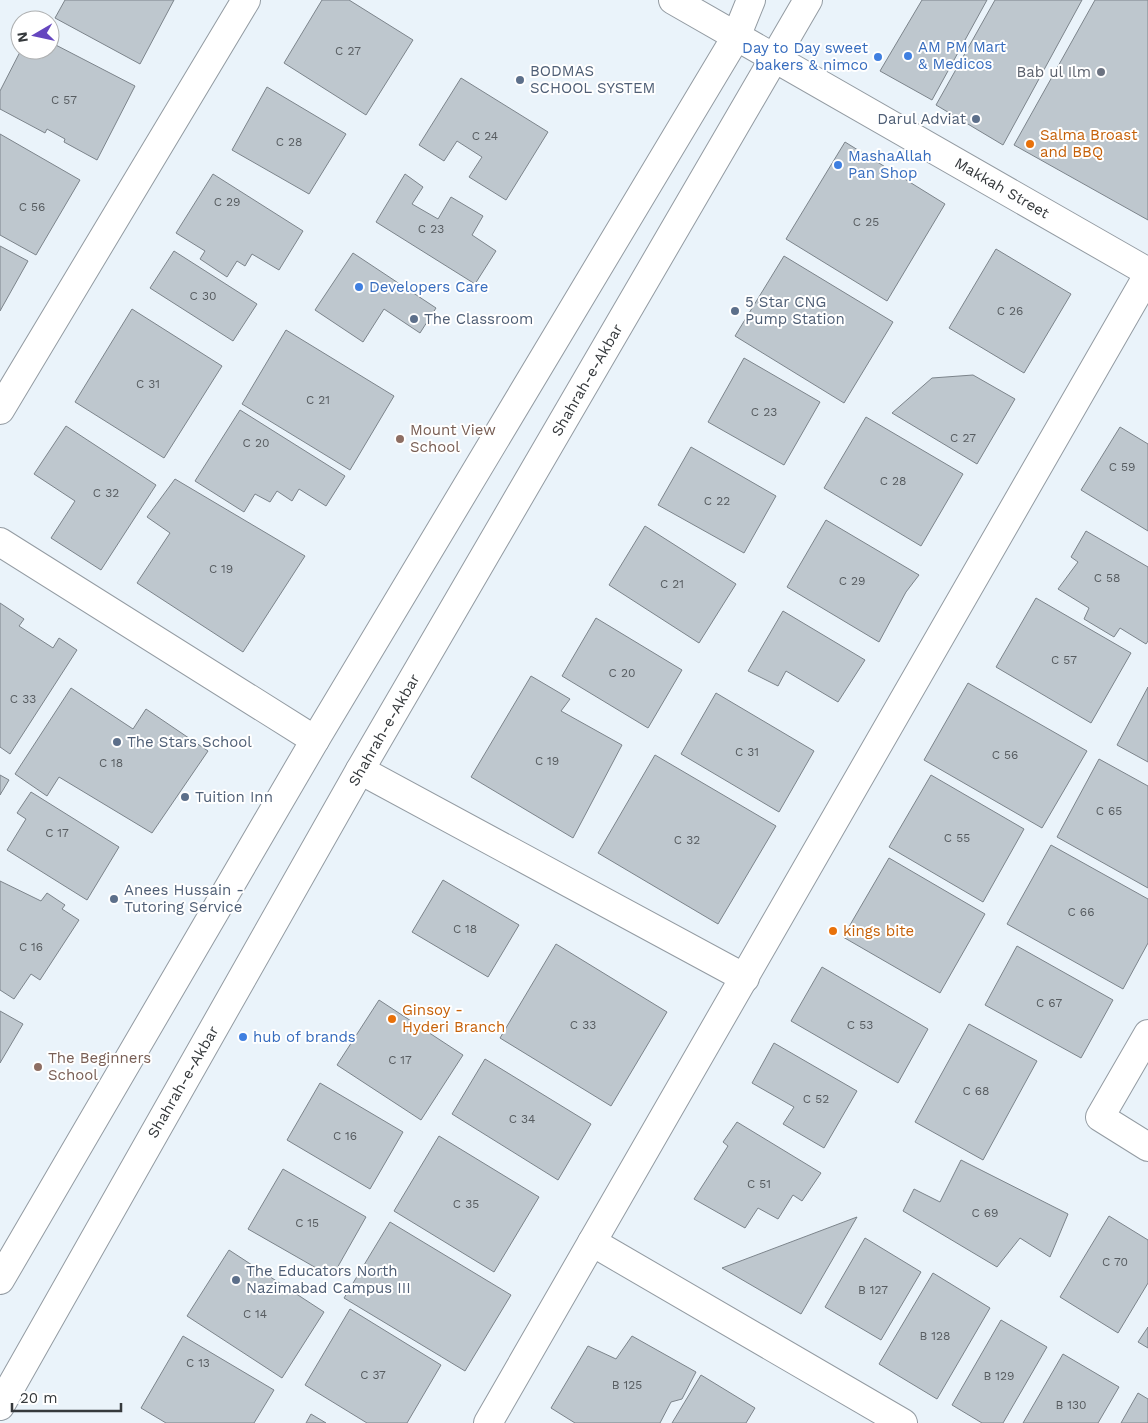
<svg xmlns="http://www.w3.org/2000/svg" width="1148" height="1423" font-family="'Work Sans',sans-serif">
<rect width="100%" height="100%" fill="#eaf3fa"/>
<g fill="#bec7ce" stroke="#7c848b">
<polygon points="65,0 174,0 140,64 55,18"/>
<polygon points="322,0 349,0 413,40 366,115 284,63"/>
<polygon points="922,0 987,0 932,100 880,71"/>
<polygon points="995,0 1082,0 1003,145 936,105"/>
<polygon points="1095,0 1148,0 1148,220 1014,145"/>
<polygon points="50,42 135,86 97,160 64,142 65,139 47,129 45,133 0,109 0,91 21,50 50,50"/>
<polygon points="461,78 548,132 506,200 469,177 482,157 457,141 444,161 419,145"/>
<polygon points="267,87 346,134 309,194 232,150"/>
<polygon points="0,134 80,180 36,255 0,235"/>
<polygon points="845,142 945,204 887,301 786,239"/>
<polygon points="213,174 303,231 279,270 252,254 245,266 237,261 227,277 200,259 205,251 176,233"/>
<polygon points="405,174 423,187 412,204 438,219 451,197 483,216 472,235 496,251 475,284 376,222"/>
<polygon points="0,246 28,261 0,311"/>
<polygon points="996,249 1071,294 1024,373 949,328"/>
<polygon points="174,251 257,304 233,341 150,288"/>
<polygon points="353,253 436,308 420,333 384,309 363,342 315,310"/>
<polygon points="784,256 893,322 844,403 735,336"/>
<polygon points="132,309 222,366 164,458 75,402"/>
<polygon points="286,330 394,396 350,470 242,404"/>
<polygon points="744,358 820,402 784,465 708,422"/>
<polygon points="973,375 1015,399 977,464 892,413 932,378"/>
<polygon points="240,410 345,476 326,506 299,489 292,501 277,491 270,502 255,494 244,512 195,481"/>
<polygon points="866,417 963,474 921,546 824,488"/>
<polygon points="66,426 156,485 101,570 51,538 75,501 34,474"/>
<polygon points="1120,427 1148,444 1148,531 1081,490"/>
<polygon points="691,447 776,496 744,553 658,505"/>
<polygon points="175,479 305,556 243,652 137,583 170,533 147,517"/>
<polygon points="826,520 919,575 906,592 879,642 787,587"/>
<polygon points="645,526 736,584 699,643 609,585"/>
<polygon points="1086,531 1148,567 1148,641 1146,644 1120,628 1114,637 1084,619 1089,608 1058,589 1078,562 1071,557"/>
<polygon points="1036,598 1131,653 1091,723 996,667"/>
<polygon points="0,603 24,619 19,626 53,648 59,638 77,650 10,754 0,747"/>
<polygon points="783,611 865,660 838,702 786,671 778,686 748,671"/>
<polygon points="596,618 682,670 648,728 562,676"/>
<polygon points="531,676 570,699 561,711 622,745 573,838 471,777"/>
<polygon points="968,683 1087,751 1042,828 924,760"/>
<polygon points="1148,687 1148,762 1117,745"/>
<polygon points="71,688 133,729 146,709 208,751 152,833 59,777 47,796 15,774"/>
<polygon points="716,693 814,751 779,812 681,754"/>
<polygon points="655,755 776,826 718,924 598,853"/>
<polygon points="1099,759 1148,786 1148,888 1057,837"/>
<polygon points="0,775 9,780 0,795"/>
<polygon points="931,775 1024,829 983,902 889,847"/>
<polygon points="31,792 119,847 87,900 7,850 26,819 17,813"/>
<polygon points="1051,845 1148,899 1148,943 1123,989 1007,924"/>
<polygon points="889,858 985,914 940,993 843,937"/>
<polygon points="443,880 519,925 488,977 412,932"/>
<polygon points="0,881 41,901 47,893 65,905 62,909 79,920 40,980 31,974 14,999 0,990"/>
<polygon points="556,944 667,1012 611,1106 500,1038"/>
<polygon points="1017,946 1113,1000 1081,1058 985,1005"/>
<polygon points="822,967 928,1029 898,1083 791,1021"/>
<polygon points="379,1000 463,1055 421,1120 337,1065"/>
<polygon points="0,1011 23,1024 0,1063"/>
<polygon points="969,1024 1037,1061 983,1160 915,1122"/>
<polygon points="774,1043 857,1091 824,1148 783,1124 794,1107 752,1083"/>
<polygon points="485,1059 591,1124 558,1180 452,1114"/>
<polygon points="320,1083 403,1132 370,1189 287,1140"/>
<polygon points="737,1122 821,1173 802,1201 793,1195 778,1219 758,1208 745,1228 694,1199 728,1146 723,1142"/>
<polygon points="439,1136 539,1197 494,1272 394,1211"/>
<polygon points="961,1160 1068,1214 1050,1257 1020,1238 997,1267 903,1211 914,1189 940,1202"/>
<polygon points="283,1169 366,1217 332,1277 248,1229"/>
<polygon points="1109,1216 1148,1240 1148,1283 1118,1333 1060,1297"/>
<polygon points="857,1217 801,1314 722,1268"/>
<polygon points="390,1222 511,1295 465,1371 344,1298"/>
<polygon points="865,1238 921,1272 881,1340 825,1307"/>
<polygon points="229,1250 324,1312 282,1378 187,1316"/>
<polygon points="933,1273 990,1308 937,1399 879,1364"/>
<polygon points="350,1309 441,1365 407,1423 367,1423 305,1385"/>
<polygon points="1001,1320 1047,1347 1003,1423 982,1423 952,1405"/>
<polygon points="1148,1327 1148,1348 1138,1342"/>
<polygon points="183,1336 274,1390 254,1423 166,1423 141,1408"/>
<polygon points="632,1336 696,1372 682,1399 671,1402 660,1423 575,1423 551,1408 588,1346 616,1359"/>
<polygon points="1063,1354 1119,1387 1098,1423 1023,1423"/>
<polygon points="701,1375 755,1408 746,1423 672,1423"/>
<polygon points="1138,1393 1148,1399 1148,1423 1121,1423"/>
<polygon points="311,1414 326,1423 306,1423"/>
</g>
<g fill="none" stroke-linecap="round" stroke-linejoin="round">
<g stroke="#939ba2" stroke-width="30">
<g id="minor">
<polyline points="673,0 1148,272"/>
<polyline points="0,410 246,0"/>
<polyline points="0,542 315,740"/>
<polyline points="360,770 745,978"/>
<polyline points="1148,1034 1100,1117 1148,1147"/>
<polyline points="592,1242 903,1423"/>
<polyline points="488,1423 1148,275"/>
</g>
</g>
<g stroke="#939ba2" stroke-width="30">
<g id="major">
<polyline points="0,1280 315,740 736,37 751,0"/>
<polyline points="0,1406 360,770 808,0"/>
</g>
</g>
<use href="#minor" stroke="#fff" stroke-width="28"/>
<use href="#major" stroke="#fff" stroke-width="28"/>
</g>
<g fill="#3f7fe0" stroke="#fff" stroke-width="2">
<circle cx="908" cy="56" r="5"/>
<circle cx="878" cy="57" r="5"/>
<circle cx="838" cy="165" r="5"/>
<circle cx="359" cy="287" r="5"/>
<circle cx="243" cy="1037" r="5"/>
</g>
<circle fill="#6b7280" stroke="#fff" stroke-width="2" cx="1101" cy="72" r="5"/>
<g fill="#5c6f8a" stroke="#fff" stroke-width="2">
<circle cx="520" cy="80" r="5"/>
<circle cx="976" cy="119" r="5"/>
<circle cx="735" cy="311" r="5"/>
<circle cx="414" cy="319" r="5"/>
<circle cx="117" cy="742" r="5"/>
<circle cx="185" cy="797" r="5"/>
<circle cx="114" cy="899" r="5"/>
<circle cx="236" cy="1280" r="5"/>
</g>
<g fill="#e8710a" stroke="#fff" stroke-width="2">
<circle cx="1030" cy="144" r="5"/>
<circle cx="833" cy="931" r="5"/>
<circle cx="392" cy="1019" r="5"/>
</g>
<g fill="#8d6e63" stroke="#fff" stroke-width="2">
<circle cx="400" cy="439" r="5"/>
<circle cx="38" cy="1067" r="5"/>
</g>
<g text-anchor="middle" stroke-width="4" stroke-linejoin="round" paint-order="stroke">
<g font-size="12" fill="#575c60">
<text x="348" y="55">C 27</text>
<text x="64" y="104">C 57</text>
<text x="485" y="140">C 24</text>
<text x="289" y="146">C 28</text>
<text x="227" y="206">C 29</text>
<text x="32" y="211">C 56</text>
<text x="866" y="226">C 25</text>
<text x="431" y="233">C 23</text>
<text x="203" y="300">C 30</text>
<text x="1010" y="315">C 26</text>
<text x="148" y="388">C 31</text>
<text x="318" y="404">C 21</text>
<text x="764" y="416">C 23</text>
<text x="963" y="442">C 27</text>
<text x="256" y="447">C 20</text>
<text x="1122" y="471">C 59</text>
<text x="893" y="485">C 28</text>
<text x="106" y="497">C 32</text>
<text x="717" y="505">C 22</text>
<text x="221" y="573">C 19</text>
<text x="1107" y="582">C 58</text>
<text x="852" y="585">C 29</text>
<text x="672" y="588">C 21</text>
<text x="1064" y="664">C 57</text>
<text x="622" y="677">C 20</text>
<text x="23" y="703">C 33</text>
<text x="747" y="756">C 31</text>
<text x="1005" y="759">C 56</text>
<text x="547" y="765">C 19</text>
<text x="111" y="767">C 18</text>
<text x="1109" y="815">C 65</text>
<text x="57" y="837">C 17</text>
<text x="957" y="842">C 55</text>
<text x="687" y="844">C 32</text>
<text x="1081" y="916">C 66</text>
<text x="465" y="933">C 18</text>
<text x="31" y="951">C 16</text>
<text x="1049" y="1007">C 67</text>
<text x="583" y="1029">C 33</text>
<text x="860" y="1029">C 53</text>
<text x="400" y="1064">C 17</text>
<text x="976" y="1095">C 68</text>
<text x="816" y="1103">C 52</text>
<text x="522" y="1123">C 34</text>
<text x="345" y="1140">C 16</text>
<text x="759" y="1188">C 51</text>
<text x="466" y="1208">C 35</text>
<text x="985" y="1217">C 69</text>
<text x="307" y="1227">C 15</text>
<text x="1115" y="1266">C 70</text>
<text x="873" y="1294">B 127</text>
<text x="255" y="1318">C 14</text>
<text x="935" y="1340">B 128</text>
<text x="198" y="1367">C 13</text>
<text x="373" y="1379">C 37</text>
<text x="999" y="1380">B 129</text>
<text x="627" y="1389">B 125</text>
<text x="1071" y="1409">B 130</text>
</g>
<g font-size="15" fill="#366cbe" stroke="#fff" text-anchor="start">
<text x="918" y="52">AM PM Mart<tspan x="918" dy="17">&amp; Medicos</tspan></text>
<text x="868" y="53" text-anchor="end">Day to Day sweet<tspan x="868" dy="17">bakers &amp; nimco</tspan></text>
<text x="848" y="161">MashaAllah<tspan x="848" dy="17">Pan Shop</tspan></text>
<text x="369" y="292">Developers Care</text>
<text x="253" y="1042">hub of brands</text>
</g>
<g font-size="15" fill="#4e5e75" stroke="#fff" text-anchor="start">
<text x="530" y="76">BODMAS<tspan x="530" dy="17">SCHOOL SYSTEM</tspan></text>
<text x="966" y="124" text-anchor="end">Darul Adviat</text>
<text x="745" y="307">5 Star CNG<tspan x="745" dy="17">Pump Station</tspan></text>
<text x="424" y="324">The Classroom</text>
<text x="127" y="747">The Stars School</text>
<text x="195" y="802">Tuition Inn</text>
<text x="124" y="895">Anees Hussain -<tspan x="124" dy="17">Tutoring Service</tspan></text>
<text x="246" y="1276">The Educators North<tspan x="246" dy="17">Nazimabad Campus III</tspan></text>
</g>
<g font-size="15" fill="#5b616d" stroke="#fff" text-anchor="end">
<text x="1091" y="77">Bab ul Ilm</text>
</g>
<g font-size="15" fill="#c56008" stroke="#fff" text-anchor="start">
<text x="1040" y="140">Salma Broast<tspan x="1040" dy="17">and BBQ</tspan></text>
<text x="843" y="936">kings bite</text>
<text x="402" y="1015">Ginsoy -<tspan x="402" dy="17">Hyderi Branch</tspan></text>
</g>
<g font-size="15" fill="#35393c" stroke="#fff">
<text transform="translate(1002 188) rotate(30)" y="5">Makkah Street</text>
<text transform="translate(587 380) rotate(-60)" y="5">Shahrah-e-Akbar</text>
<text transform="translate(384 730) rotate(-60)" y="5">Shahrah-e-Akbar</text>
<text transform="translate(183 1082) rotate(-60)" y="5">Shahrah-e-Akbar</text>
</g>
<g font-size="15" fill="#785e54" stroke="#fff" text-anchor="start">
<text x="410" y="435">Mount View<tspan x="410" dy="17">School</tspan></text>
<text x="48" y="1063">The Beginners<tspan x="48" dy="17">School</tspan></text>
</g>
</g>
<g transform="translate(35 35) rotate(261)"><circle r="24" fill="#ffffff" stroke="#aeb0b1"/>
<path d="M0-4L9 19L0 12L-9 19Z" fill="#6546bf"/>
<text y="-8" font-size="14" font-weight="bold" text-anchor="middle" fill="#35393c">N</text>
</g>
<path d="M12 1403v8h109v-8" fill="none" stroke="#35393c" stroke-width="2.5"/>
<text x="20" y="1403" font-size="15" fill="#35393c" stroke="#ffffff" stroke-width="4" paint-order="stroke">20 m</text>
</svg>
